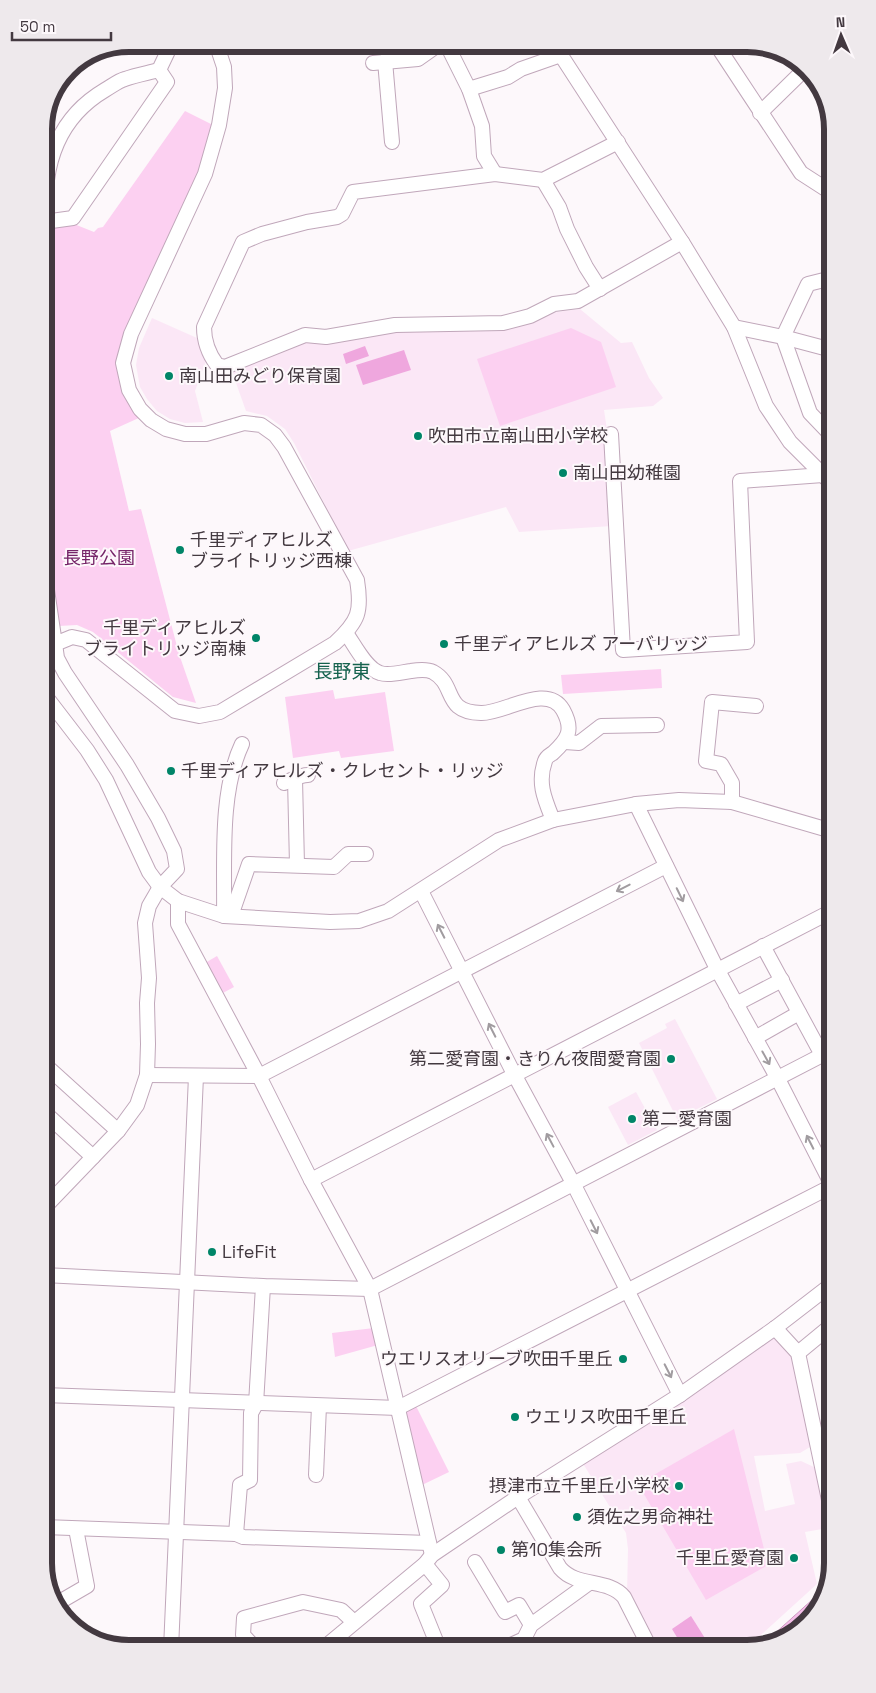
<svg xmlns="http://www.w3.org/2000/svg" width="876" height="1693" font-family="'Space Grotesk','Noto Sans JP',sans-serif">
<rect width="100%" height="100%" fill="#fdf8fb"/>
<g fill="#fbe7f6">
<polygon points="580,309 621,343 632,342 649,378 663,398 653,406 604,410 607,430 612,526 519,532 506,507 348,551 294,443 285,429 267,416 246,411 231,369 307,337 338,343 398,331 504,330 557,312"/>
<polygon points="152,318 197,338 206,361 195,391 203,422 185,423 170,419 157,411 147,399 140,387 136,365 139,348"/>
<polygon points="675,1019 717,1099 677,1119 639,1043 667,1028 665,1024"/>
<polygon points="636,1092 657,1130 628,1145 608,1107"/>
<polygon points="768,1338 776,1338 793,1359 810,1447 800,1453 754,1456 765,1511 795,1504 786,1464 801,1461 816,1468 828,1528 805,1532 817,1584 752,1643 652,1644 627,1594 628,1549 626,1533 582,1462"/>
</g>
<g fill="#fcd0f1">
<polygon points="185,111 213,125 200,172 119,363 141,417 110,431 129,511 141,509 179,654 196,703 173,697 93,632 77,625 59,626 53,587 44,559 44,228 74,224 94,232 98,228 103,227"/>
<polygon points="571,328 601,342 616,387 500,426 477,359"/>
<polygon points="661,669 662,688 563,694 561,675"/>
<polygon points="333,690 335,699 385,692 394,751 341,758 339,751 293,758 285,697"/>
<polygon points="217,956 234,987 221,994 205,963"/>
<polygon points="374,1328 378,1345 335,1357 332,1333"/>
<polygon points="416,1406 449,1472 422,1485 406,1411"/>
<polygon points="734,1429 768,1565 706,1600 638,1484"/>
</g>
<g fill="#efa7de">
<polygon points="365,346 369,356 346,364 343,354"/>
<polygon points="404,350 411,370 363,385 356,365"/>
<polygon points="691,1616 708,1643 681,1644 672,1629"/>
</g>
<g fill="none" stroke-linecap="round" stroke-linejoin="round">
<g stroke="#c0a7ba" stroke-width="16">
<g id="minor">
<polyline points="716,44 801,173 832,193"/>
<polyline points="555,46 682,242 734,327 766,406 790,442 832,484"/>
<polyline points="448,47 469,89 482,126 484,156 495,174"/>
<polyline points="385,61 392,142"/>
<polyline points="373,63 418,59 435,47"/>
<polyline points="469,89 508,77 521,69 561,55"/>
<polyline points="760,113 805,69"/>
<path d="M618,142L543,180L495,174L353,192L342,214L337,217L307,222L262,234L243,242L204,327C204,342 208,353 217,365L225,367L305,335L326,337L395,325L503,323L530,316L554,304L578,301L682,242"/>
<polyline points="543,180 559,207 567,229 586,267 600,289"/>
<polyline points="44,222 73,218 167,82 159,70"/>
<path d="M46,222C42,168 56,119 105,90C112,86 118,81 125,79C136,75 148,73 159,70L169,49"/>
<polyline points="734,327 783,337 832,350"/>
<polyline points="611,434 623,650 747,642 740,481 823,475"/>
<polyline points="832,436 810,413 783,337 808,284 832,278"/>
<path d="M44,579L47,590L55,644L72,637L86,640L175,711L199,716L220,712L335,643C359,621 362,611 357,580L284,447L275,435L261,425L244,423L206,434H185L166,429L151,420L140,409L129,390L123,363L131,334L205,174L219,125L225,88L224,67L218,49"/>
<path d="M346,633C354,644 366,669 380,673C389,676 402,672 411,671C417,670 427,669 433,672C457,685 442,712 481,713C504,714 547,682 563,710C574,730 568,739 553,753C550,755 546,757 545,761C537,783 545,800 553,820"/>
<polyline points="44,694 87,750 106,780 149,872 160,887 178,901 224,916 330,922 359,921 388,911 499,840 553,820 636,804 679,800 732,802 832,831"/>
<polyline points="565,742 579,743 601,726 657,725"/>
<polyline points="295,779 297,865"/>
<path d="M284,783C292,780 300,775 308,775"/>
<polyline points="732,802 732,783 721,764 706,761 712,702 756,706"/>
<polyline points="636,804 717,969 778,1079 832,1185"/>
<polyline points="421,891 514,1074 573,1183 680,1395"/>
<polyline points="178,901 178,924 259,1076 311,1180 370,1289 432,1555"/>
<path d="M224,916C225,862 219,793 242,744"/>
<polyline points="231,916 249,864 334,867 348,854 366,854"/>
<polyline points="763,946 822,1055"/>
<polyline points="736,1004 782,980"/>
<polyline points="755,1038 799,1013"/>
<polyline points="44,1064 118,1131"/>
<polyline points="147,1075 259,1076 666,866"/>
<polyline points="44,1112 93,1157"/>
<polyline points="311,1180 832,911"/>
<polyline points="44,1208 118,1131 137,1105 147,1075 148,1044 147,1003 149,978 145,923 149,906 160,887 177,869 174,851 158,818 127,765 65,673 57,658 55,644"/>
<polyline points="44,1275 263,1286 370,1289 832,1050"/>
<polyline points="775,1328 798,1353 832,1514"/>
<polyline points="798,1353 832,1325"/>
<polyline points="44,1395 398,1408 832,1186"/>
<polyline points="818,1443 832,1438"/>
<polyline points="316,1475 319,1406"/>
<path d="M518,1497L560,1568C577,1588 608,1578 624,1597L648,1644"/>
<polyline points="44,1527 236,1534 243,1537 429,1543"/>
<polyline points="236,1534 240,1485 250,1480 251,1413 256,1404 263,1286"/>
<polyline points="475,1562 505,1612 519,1605 531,1625"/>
<polyline points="425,1564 442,1585 421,1604 438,1646"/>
<polyline points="56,1604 87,1586 76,1529"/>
<polyline points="511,1645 524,1639 531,1625 589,1583"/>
<polyline points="325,1647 425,1564 432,1555 518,1497 680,1395 775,1328 832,1284"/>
<polyline points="255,1648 243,1635 244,1618 303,1602 341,1610 354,1622"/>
<polyline points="171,1649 196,1076"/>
</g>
</g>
<g stroke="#b272a3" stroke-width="19">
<polyline id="major" points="778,1643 819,1606"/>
</g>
<use href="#minor" stroke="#fff" stroke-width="14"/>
<use href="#major" stroke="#f4bde8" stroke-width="18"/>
</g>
<defs><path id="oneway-shaft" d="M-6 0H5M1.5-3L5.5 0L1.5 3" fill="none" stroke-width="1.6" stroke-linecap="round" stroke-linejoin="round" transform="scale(1.25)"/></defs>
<g stroke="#a19ca0">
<use href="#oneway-shaft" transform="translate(623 888) rotate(153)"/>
<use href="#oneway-shaft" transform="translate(680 895) rotate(64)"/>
<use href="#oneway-shaft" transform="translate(441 931) rotate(-117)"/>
<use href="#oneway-shaft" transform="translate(492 1030) rotate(-117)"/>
<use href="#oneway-shaft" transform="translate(766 1058) rotate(61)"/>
<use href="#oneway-shaft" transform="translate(550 1140) rotate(-118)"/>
<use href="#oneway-shaft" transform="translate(810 1142) rotate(-117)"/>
<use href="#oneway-shaft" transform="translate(594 1227) rotate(63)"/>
<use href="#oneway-shaft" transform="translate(668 1371) rotate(63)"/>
</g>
<g fill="#008568" stroke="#fdf8fb" stroke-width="2">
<circle cx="169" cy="376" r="5"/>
<circle cx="418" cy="436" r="5"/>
<circle cx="563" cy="473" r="5"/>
<circle cx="180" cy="550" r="5"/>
<circle cx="256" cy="638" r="5"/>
<circle cx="444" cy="644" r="5"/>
<circle cx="171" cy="771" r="5"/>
<circle cx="671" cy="1059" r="5"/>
<circle cx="632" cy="1119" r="5"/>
<circle cx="212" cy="1252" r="5"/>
<circle cx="623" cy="1359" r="5"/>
<circle cx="515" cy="1417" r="5"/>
<circle cx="679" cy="1486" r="5"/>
<circle cx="577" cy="1517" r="5"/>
<circle cx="501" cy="1550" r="5"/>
<circle cx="794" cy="1558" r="5"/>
</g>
<g text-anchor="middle" stroke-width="4" stroke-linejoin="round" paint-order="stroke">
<g font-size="18" fill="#433940" stroke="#fdf8fb" text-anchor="start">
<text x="179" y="382">南山田みどり保育園</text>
<text x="428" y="442">吹田市立南山田小学校</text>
<text x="573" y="479">南山田幼稚園</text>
<text x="190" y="546">千里ディアヒルズ<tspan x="190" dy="21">ブライトリッジ西棟</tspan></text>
<text x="246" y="634" text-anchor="end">千里ディアヒルズ<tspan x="246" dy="21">ブライトリッジ南棟</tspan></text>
<text x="454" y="650">千里ディアヒルズ アーバリッジ</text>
<text x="181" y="777">千里ディアヒルズ・クレセント・リッジ</text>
<text x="661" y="1065" text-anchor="end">第二愛育園・きりん夜間愛育園</text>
<text x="642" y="1125">第二愛育園</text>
<text x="222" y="1258">LifeFit</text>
<text x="613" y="1365" text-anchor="end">ウエリスオリーブ吹田千里丘</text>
<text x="525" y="1423">ウエリス吹田千里丘</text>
<text x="669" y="1492" text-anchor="end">摂津市立千里丘小学校</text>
<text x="587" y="1523">須佐之男命神社</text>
<text x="511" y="1556">第10集会所</text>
<text x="784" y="1564" text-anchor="end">千里丘愛育園</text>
</g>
<g font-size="18" fill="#762569" stroke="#fdf8fb">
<text x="99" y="564">長野公園</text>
</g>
<g font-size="19" fill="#15624e" stroke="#fdf8fb">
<text x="342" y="678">長野東</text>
</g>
</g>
<path d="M0 0H876V1693H0ZM129 52H747A77 77 0 0 1 824 129V1563A77 77 0 0 1 747 1640H129A77 77 0 0 1 52 1563V129A77 77 0 0 1 129 52Z" fill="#eee9ec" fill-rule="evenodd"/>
<path fill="none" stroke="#433940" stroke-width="6" d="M129 52H747A77 77 0 0 1 824 129V1563A77 77 0 0 1 747 1640H129A77 77 0 0 1 52 1563V129A77 77 0 0 1 129 52Z"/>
<g transform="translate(841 35) rotate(358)" stroke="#fdf8fb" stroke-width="4" paint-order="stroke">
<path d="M0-4L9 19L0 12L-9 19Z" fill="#433940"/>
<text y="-8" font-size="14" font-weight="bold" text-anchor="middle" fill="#433940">N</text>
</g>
<path d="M12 32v8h99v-8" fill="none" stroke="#433940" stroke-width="2.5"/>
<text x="20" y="32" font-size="15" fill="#433940" stroke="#fdf8fb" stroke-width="4" paint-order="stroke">50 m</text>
</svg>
